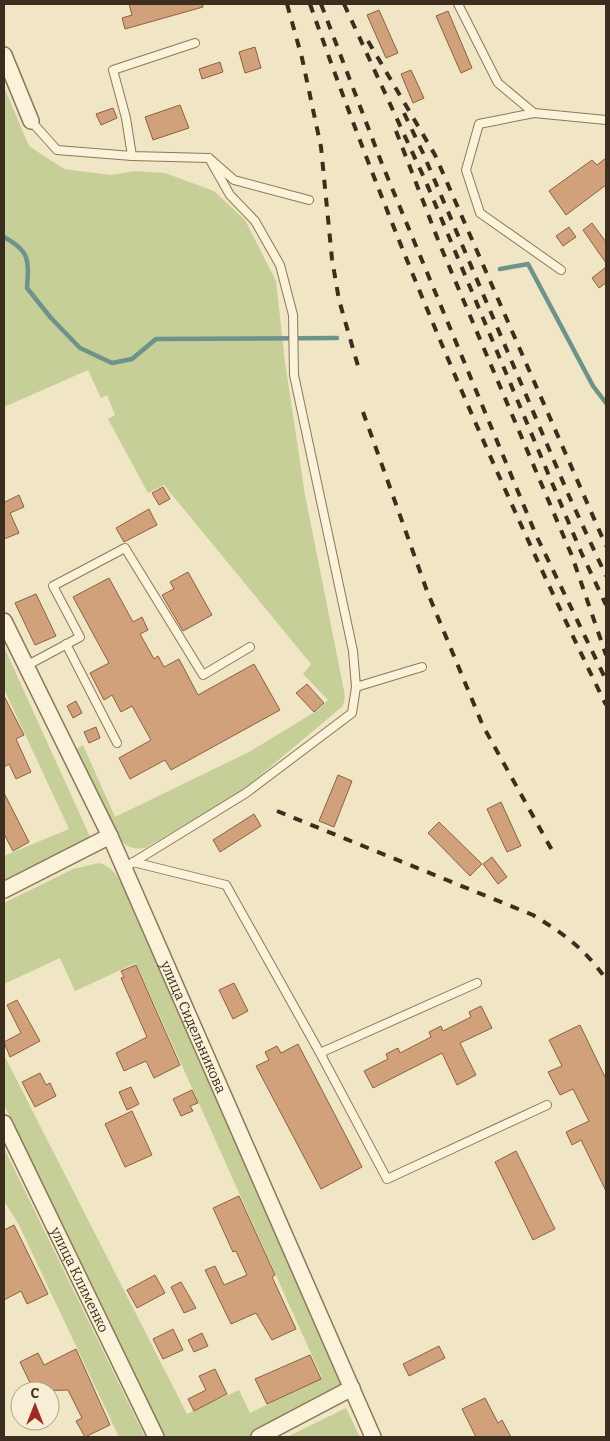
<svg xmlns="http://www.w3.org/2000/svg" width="610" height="1441" font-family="Bitter,serif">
<rect width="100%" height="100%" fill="#f0e5c5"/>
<g fill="#c7cf98">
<path d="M4,87L29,146L64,169L110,175L135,171L165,173L214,191L245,220L276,281L285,362L305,495L345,696L343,706L239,793L145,848C138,849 133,849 126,845C108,832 85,772 74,750L83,745L115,817L249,752L318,710L328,700L303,674L311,664L164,485L148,493L108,419L115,415L107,395L101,398L88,370L4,407Z"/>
<polygon points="4,647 91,839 4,880 4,856 69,829 4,689"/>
<path d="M99,863C111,866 116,874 122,884L346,1388L252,1437H165L4,1105V1055L187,1414L239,1390L250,1413L322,1378L136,963L75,991L60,958L4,984V903L73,869Z"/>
<polygon points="4,1148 145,1437 119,1437 18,1223 4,1201"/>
<polygon points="346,1408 360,1437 287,1437"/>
</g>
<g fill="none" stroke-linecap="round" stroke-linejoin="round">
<g stroke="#6d938b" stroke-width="4.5">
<path d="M4,237C30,251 29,260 27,288L51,318L80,348L112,363L132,359L156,339L337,338"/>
<polyline points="500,269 528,264 593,386 606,403"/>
</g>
</g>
<g fill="#d0a17a" stroke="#8d613f">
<polygon points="129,4 202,4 203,7 125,29 122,18 132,15"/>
<polygon points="379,10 398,53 386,58 367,15"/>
<polygon points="448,11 472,68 461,73 436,16"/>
<polygon points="255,47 261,68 245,73 239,52"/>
<polygon points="220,62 223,72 202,79 199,69"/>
<polygon points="411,70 424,98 413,103 401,74"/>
<polygon points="180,105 189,128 153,140 145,117"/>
<polygon points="113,108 117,118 101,125 96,114"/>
<polygon points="606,158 606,185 566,215 549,191 592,160 597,165"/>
<polygon points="592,223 606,242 606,263 583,230"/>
<polygon points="569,227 576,237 563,246 556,236"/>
<polygon points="606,267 606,283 599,288 592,278"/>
<polygon points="163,487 170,499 159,505 152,493"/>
<polygon points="19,495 24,507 10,513 19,533 4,539 4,498 5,502"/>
<polygon points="149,509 157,525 124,542 116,528"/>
<polygon points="188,572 212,615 183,631 162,595 174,589 170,582"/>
<polygon points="109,578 133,622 142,617 148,630 140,634 154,659 158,656 164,667 179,659 198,695 254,664 280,710 171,770 165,760 130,779 119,758 151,740 132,706 121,712 112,695 104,700 90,673 109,663 73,597"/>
<polygon points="36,594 56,636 35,645 15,603"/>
<polygon points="307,684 324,703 314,712 296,693"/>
<polygon points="4,696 24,735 16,739 31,772 16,779 9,764 4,767"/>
<polygon points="76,701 82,713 73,718 67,706"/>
<polygon points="96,727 100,738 89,743 84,732"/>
<polygon points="338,775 352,781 334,827 319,821"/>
<polygon points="4,793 29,842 13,851 4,834"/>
<polygon points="501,802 521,846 507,852 487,809"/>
<polygon points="254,814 261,826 220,852 213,840"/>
<polygon points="439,822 482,864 470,876 428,833"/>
<polygon points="492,857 507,877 498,884 483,864"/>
<polygon points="136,965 180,1065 154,1078 146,1061 124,1071 116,1053 147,1037 121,978 124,977 121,971"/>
<polygon points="234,983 248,1011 233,1019 219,990"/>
<polygon points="17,1000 40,1041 10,1057 4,1042 21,1033 7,1005"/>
<polygon points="481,1006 492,1028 460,1043 476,1075 457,1085 442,1053 373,1088 364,1071 388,1059 386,1054 398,1048 400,1053 431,1037 429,1032 441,1026 443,1031 471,1017 469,1012"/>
<polygon points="580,1025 606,1079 606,1191 581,1140 572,1145 566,1132 589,1121 573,1089 560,1095 548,1072 562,1066 549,1040"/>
<polygon points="298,1044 362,1167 321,1189 256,1066 269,1060 265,1052 277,1046 281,1053"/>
<polygon points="40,1073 46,1085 50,1083 56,1096 35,1107 22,1082"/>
<polygon points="131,1087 139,1104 127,1110 119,1092"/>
<polygon points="192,1090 198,1103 190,1106 193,1111 181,1116 173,1099"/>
<polygon points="132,1111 152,1155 125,1167 105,1124"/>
<polygon points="516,1151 555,1229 533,1240 495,1162"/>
<polygon points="239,1196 275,1275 272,1277 296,1329 272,1340 256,1313 231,1324 205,1270 215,1266 224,1285 247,1275 236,1251 233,1252 213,1208"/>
<polygon points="14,1225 48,1294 27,1304 21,1291 4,1300 4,1230"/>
<polygon points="155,1275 165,1293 137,1308 127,1290"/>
<polygon points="181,1282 196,1308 184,1313 171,1287"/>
<polygon points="173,1329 183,1350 163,1359 153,1339"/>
<polygon points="202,1333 208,1346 194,1352 188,1340"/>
<polygon points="439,1346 445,1358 409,1376 403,1364"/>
<polygon points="76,1349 110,1425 85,1437 76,1421 82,1418 68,1390 34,1391 20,1362 38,1353 44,1365"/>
<polygon points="310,1355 321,1379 267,1404 255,1379"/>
<polygon points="215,1369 227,1394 194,1411 188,1399 206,1390 199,1376"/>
<polygon points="485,1398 498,1423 502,1420 511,1437 476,1437 462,1409"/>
</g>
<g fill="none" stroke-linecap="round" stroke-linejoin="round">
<g stroke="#8d775a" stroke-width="10">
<g id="lane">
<polyline points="458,4 498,83 534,113 606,120"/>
<polyline points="534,113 479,124 466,170 480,213 561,270"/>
<polyline points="31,121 57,150 132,156 209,158 234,180 309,200"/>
<polyline points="132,156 126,118 113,70 195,43"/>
<polyline points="66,644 117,743"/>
<polyline points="26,666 80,637 53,586 125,548 203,675 250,647"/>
<polyline points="356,687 422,667"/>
<polyline points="133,862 226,885 320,1053 387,1179 547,1105"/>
<polyline points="124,868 246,793 352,713 356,687 353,651 294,375 293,315 280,265 255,221 230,195 209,158"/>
<polyline points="320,1053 477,983"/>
</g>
</g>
<g stroke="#8d775a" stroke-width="18">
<g id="street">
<polyline points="4,55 31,121"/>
<path id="s1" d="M4,621L110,836L373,1437"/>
<polyline points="4,890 110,836"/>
<path id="s2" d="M4,1123L156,1437"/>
<polyline points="259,1437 352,1388"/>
</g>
</g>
<use href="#lane" stroke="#faf2d9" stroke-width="8"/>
<use href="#street" stroke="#faf2d9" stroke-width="15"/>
<g stroke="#3c2e1f" stroke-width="4" stroke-dasharray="9 9" stroke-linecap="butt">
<polyline points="287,4 302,58 321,147 332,259 339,300 360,373"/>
<path d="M310,4C394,243 495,477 606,705"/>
<polyline points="321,4 382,164 536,535 606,680"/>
<polyline points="344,4 426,182 581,552 606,605"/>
<polyline points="368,41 435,155 606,546"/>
<polyline points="404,113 423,153 569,496 606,576"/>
<polyline points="396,131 440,245 572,556 606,655"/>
<polyline points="363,412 427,591 483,726 553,852"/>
<path d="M277,811L533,915C564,934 584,948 606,979"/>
</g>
</g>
<g text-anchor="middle" stroke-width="4" stroke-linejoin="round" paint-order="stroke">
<g font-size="14" fill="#3c2e1f" stroke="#f7efd5">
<text dy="5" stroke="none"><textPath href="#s1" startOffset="448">улица Сидельникова</textPath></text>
<text dy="5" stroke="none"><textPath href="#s2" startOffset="174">улица Клименко</textPath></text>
</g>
</g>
<rect width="610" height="1441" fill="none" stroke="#3c2e1f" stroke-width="10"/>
<g transform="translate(35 1406)"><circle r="24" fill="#f7efd5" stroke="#aca28c"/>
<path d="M0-4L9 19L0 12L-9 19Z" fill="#9f2b27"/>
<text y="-8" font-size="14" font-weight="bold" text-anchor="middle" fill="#3c2e1f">С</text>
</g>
</svg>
